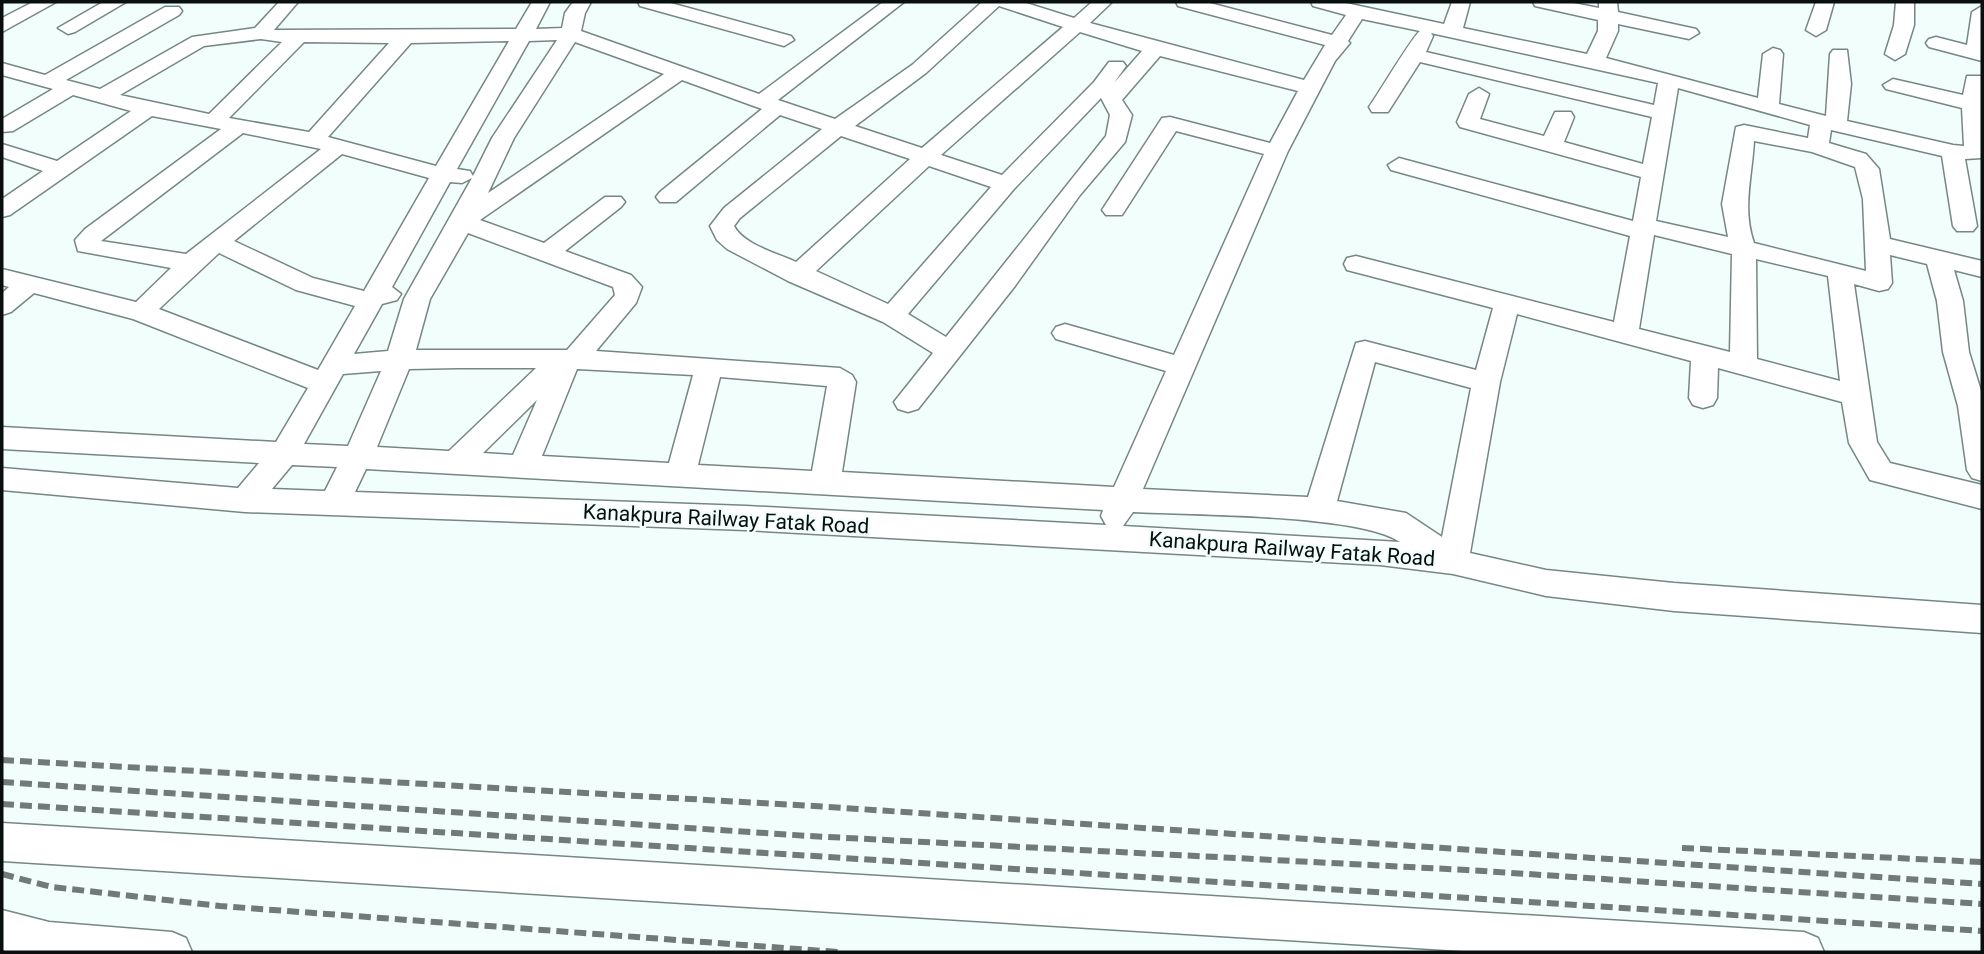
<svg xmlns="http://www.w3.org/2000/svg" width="1984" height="954" font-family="Roboto,sans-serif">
<rect width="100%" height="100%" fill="#f2fefc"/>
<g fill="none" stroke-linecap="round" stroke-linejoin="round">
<g stroke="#758784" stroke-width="3">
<g id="minor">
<polygon points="33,2 56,2 2,32 2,18"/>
<polygon points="103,2 126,2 75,32 68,34 58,28"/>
<path d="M279,2H298L274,30L516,29L532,2H550L536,29L562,28L565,13L573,2H591L585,13L581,31L759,94L883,2H904L778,100L835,119L912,65L982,2H1023L1074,18L1092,2H1112L1090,23L1304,80L1325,45L1178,6L1176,2H1206L1332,35L1346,15L1313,6L1311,2H1341L1444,24L1452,2H1470L1463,28L1587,54L1598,31V20L1535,6L1533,2H1568L1599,8V2H1617L1618,12L1696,29L1699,33L1689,39L1618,24V31L1606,58L1758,98L1763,54L1773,48L1780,50L1783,54L1779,104L1826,116L1830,54L1833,50H1847L1851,84L1847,121L1953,145L1964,146L1962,108L1886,89L1883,85L1893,79L1963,95L1967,76H1981L1982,158L1965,159L1977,226L1973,231H1957L1953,226L1942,156L1831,130L1829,143L1866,154L1879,169L1890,239L1982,261V277L1954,270L1963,301L1969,352L1982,394V481L1972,478L1967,470L1958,406L1943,352L1937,301L1927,264L1890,255L1892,283L1888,289L1879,291L1854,284L1877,442L1890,463L1982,485V509L1870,480L1849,443L1842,402L1718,368L1717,398L1713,405L1703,408L1693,405L1689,398L1691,361L1517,314L1500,382L1470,553L1546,570L1674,583L1982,605V633L1674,611L1546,596L1453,574L1380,565L746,530L245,512L2,490V468L238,488L259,463L2,449V427L276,442L308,388L133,319L34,293L11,312L2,315V293L9,287L2,285V269L136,302L171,268L78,251L75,240L85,229L221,129L152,116L10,215L2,217V199L43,171L2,157V144L57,161L131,111L73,95L13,131L2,132V119L53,89L2,75V63L45,75L165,7H179L182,11L179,15L66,80L100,89L192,37L255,28ZM999,6L1063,27L922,148L855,126L926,73ZM1362,19L1420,31C1414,34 1377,96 1369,107L1372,112H1388L1420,62L1652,117L1643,164L1564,142L1574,117L1571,112H1555L1544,136L1480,119L1489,94L1479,88L1469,94L1457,122L1460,127L1641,177L1633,221L1399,158L1388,165L1391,170L1630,236L1614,322L1356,256L1347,258L1344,264L1347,270L1493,308L1476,370L1365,341L1356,343L1308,497L1143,489L1288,151L1335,61L1350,43L1348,41ZM1080,32L1142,51L1114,83L1126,66L1123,62H1109L1094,82L1002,175L941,155ZM1431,33L1658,83L1654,105L1426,52L1433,36ZM261,39L282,42L209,114L120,95L204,46ZM557,40L492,138L473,176L470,171L457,169L529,41ZM509,41L436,166L328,137L411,43ZM304,42L389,43L309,132L229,118ZM575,42L664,74L488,193L514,138ZM1160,56L1298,91L1270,143L1170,117L1162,118L1102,210L1106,215H1122L1176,131L1264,154L1174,355L1065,324L1056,327L1052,333L1056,339L1166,371L1114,487L842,472L856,382L852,375L840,368L596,351L636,303L642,287L631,275L565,251L621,207L625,202L621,197H605L544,243L480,220L682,80L762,109L660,192L656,197L660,202H676L780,115L822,129L724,208L710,226L717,240L727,249L788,281L883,322L933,353L894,402L898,409L908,412L918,409L1015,286L1080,195L1125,142L1132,115L1122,100ZM1678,88L1810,125L1808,138L1744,125L1736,127L1722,204L1728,237L1656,221ZM1101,98L1110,115L1106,136L946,337L908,314L1014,189ZM243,133L321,149L186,254L101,241ZM841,136L910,159L796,262C777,253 744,245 734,226L740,218ZM1754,141L1812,152L1855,167L1863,199L1866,271L1754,243C1742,209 1752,177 1754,141ZM342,154L429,178L364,291L313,278L234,241ZM929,166L991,187L888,304L816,271ZM472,178L404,299L388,351L354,354L382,304L397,300L401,294L392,287L450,182L462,183ZM468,233L613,287L615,295L567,350H416L430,299ZM1654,235L1732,254L1730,352L1639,329ZM219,253L296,290L355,306L318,370L159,309ZM1756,259L1828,276L1840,381L1757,359ZM1375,362L1471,388L1442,537L1406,513L1337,501ZM457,368H536L449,451L377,447L409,369ZM577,369L693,375L669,463L542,456ZM381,371L348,446L304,444L343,374ZM720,377L827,386L812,471L698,465ZM537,400L513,455L483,453ZM292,465L337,467L325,491L272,489ZM366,469L1103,510L1101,516L1106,525L746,506L355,492ZM1133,512C1190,515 1360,514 1400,542L1123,526Z"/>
<polygon points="638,2 667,2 791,36 794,40 784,46 640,6"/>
<polygon points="1816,2 1834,2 1826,30 1816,36 1806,30"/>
<polygon points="1896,2 1914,2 1914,25 1905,54 1895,60 1885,54 1894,25"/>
<polygon points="1982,6 1982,61 1929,47 1926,43 1929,39 1936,37 1967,45 1972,12"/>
<polygon points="2,823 1804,932 1818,938 1824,952 1480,952 2,861"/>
<polygon points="2,910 49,922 172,932 186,938 192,952 10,952 2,950"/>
</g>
</g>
<use href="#minor" fill="#fff" fill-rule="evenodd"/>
<g stroke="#727a79" stroke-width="6" stroke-dasharray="12 6" stroke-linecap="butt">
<polyline points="2,760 814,806 1982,884"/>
<polyline points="2,782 809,836 1467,870 1982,904"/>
<polyline points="2,804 1982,931"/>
<polyline points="1682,848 1982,862"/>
<polyline points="2,874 52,887 220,906 838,952"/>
</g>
</g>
<g text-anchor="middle" stroke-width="5" stroke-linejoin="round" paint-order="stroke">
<g font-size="21" fill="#090f0e" stroke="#f2fefc">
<text transform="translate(726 519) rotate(3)" y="7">Kanakpura Railway Fatak Road</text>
<text transform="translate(1292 549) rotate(4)" y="7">Kanakpura Railway Fatak Road</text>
</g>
</g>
<rect width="1984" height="954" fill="none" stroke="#090f0e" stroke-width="7"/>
</svg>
